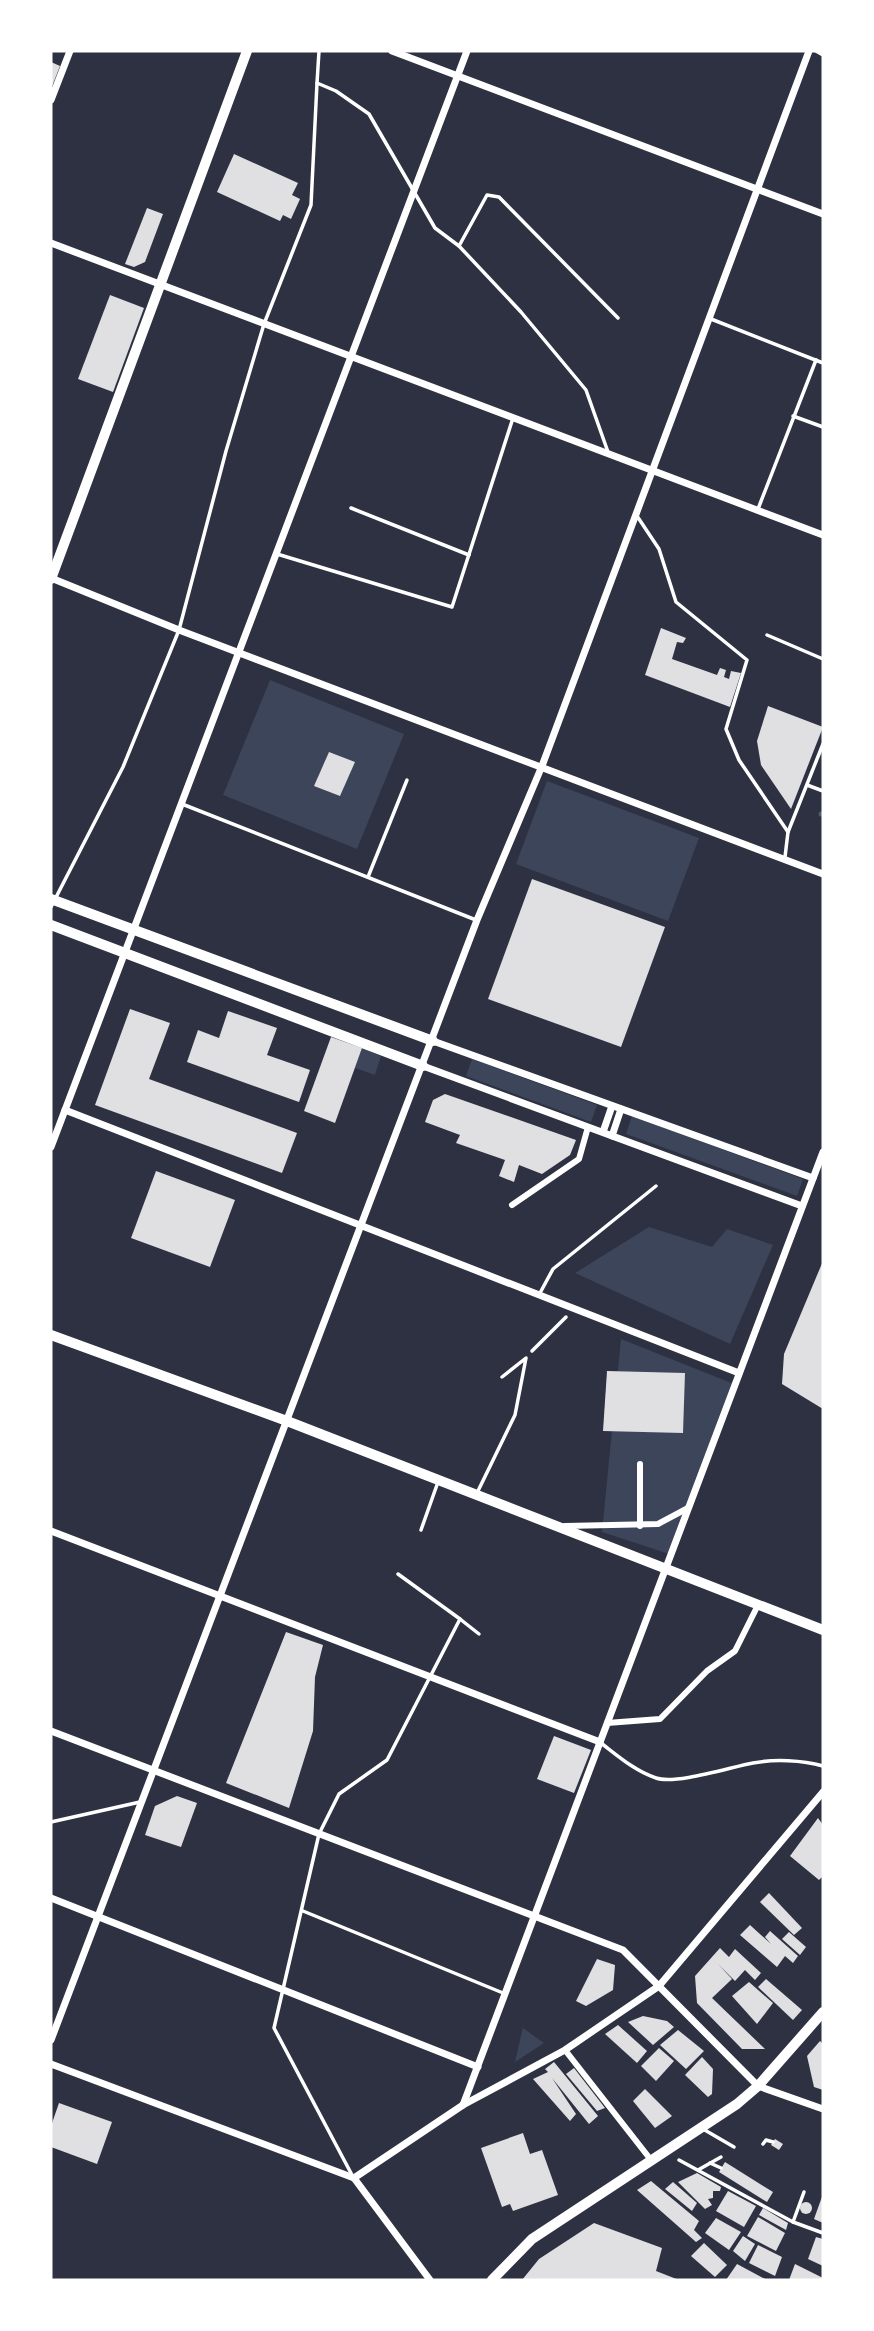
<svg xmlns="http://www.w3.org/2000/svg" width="874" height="2331" font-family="Signika,sans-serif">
<rect width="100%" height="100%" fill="#2d3142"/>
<g fill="#3c4559">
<polygon points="270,680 404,734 357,849 223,795"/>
<polygon points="547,781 699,838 668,921 516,864"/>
<polygon points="362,1048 381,1056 375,1075 355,1068"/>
<polygon points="472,1059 597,1105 591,1122 466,1076"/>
<polygon points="632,1116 803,1179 797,1196 626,1134"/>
<polygon points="649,1227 712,1247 727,1229 773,1245 730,1344 575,1273"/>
<polygon points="621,1339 734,1384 669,1554 602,1532"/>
<polygon points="523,2028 544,2043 515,2062 523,2027"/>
</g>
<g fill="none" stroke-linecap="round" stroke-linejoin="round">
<polyline stroke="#4f5d75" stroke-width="5" points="821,814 823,814"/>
</g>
<g fill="#e0e0e3">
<polygon points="51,62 60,66 51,89"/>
<polygon points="234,154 298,183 292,195 300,199 291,219 283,215 280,221 217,192"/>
<polygon points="147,208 163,214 145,262 134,267 125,264"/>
<polygon points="110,295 144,308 113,392 78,379"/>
<polygon points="661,628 686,638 683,643 677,642 672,659 717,675 720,668 726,670 724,677 729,679 731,671 741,673 730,707 645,675"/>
<polygon points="768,706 823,727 791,809 761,765 757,741"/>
<polygon points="329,752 355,762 340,796 314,786"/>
<polygon points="532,879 665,927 621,1047 488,999"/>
<polygon points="130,1009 170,1023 149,1079 297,1133 282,1173 95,1105"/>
<polygon points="228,1011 277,1028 267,1055 310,1070 299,1102 187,1062 198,1030 219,1038"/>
<polygon points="331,1037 362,1048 335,1123 304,1111"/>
<polygon points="445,1094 576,1140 570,1155 542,1174 519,1165 514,1182 499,1176 505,1160 456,1143 460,1135 425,1122 433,1100"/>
<polygon points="156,1171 235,1200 210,1267 131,1238"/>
<polygon points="823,1261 822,1378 823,1409 782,1384 784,1354"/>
<polygon points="607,1371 685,1373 683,1433 603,1431"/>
<polygon points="286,1632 323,1645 315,1677 313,1731 289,1808 226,1783"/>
<polygon points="554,1736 591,1750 574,1793 537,1779"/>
<polygon points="177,1796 197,1803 181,1847 145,1835 155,1806"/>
<polygon points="818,1818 823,1825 823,1876 819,1880 790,1856"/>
<polygon points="769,1893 802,1928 794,1935 760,1902"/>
<polygon points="750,1925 771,1944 765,1937 770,1931 798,1956 793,1963 785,1956 777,1967 740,1935"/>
<polygon points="789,1932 806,1947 800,1955 782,1939"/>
<polygon points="720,1948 729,1957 735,1949 761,1973 755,1980 745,1970 735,1981 718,1964 732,1979 712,1998 765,2049 742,2049 697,2003 695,1976"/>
<polygon points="597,1959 615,1965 613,1990 586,2006 576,2001"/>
<polygon points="766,1979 802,2010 793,2020 758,1987"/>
<polygon points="749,1982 773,2003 757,2024 732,1996"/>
<polygon points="643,2016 667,2021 674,2027 653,2045 628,2022"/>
<polygon points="618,2025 647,2051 637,2063 605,2034"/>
<polygon points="678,2030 704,2051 686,2069 660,2045"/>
<polygon points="820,2041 823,2044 823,2090 814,2087 807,2056"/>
<polygon points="659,2048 674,2061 656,2081 641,2066"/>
<polygon points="702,2057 713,2069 712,2094 708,2097 685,2075"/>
<polygon points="554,2062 598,2116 589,2124 552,2078 576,2114 570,2121 533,2079 548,2072 545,2069"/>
<polygon points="574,2068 605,2108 597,2111 566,2074"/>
<polygon points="645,2089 672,2116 655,2128 633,2101"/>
<polygon points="59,2103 112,2122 97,2164 51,2147 51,2126"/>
<polygon points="523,2133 530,2154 542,2150 558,2195 513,2211 510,2204 502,2207 481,2148"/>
<polygon points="775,2139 783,2144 779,2150 771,2145"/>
<polygon points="725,2162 773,2192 767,2202 719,2172"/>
<polygon points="697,2173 721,2187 720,2191 713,2191 713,2198 708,2199 712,2205 705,2209 678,2182"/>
<polygon points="651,2181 699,2221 694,2230 702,2238 696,2242 637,2190"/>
<polygon points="673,2182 697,2203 692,2211 665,2189"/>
<polygon points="728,2191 756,2206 744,2227 716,2211"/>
<polygon points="823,2194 823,2223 814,2219"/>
<circle cx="806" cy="2208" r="6"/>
<polygon points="763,2208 788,2223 786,2230 759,2215"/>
<polygon points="758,2217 785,2233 776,2251 747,2236"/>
<polygon points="716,2218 741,2232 729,2250 705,2233"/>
<polygon points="594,2223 662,2248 656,2271 679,2280 522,2280 539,2259"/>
<polygon points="743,2236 755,2244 745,2261 733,2251"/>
<polygon points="816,2237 823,2239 823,2266 808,2259"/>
<polygon points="704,2243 727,2265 715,2277 691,2256"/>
<polygon points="758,2245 782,2257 775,2276 749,2263"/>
<polygon points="737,2264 767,2280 726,2280"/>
<polygon points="795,2264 823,2278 823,2280 789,2280"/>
</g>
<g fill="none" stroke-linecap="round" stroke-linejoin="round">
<g stroke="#fff" stroke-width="3.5">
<polyline points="532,1351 566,1317"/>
<polyline points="763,2144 766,2140 773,2142"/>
<polyline points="679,2160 793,2222 823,2233"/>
<polyline points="710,2163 721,2168"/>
<polyline points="698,2170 721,2157"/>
<polyline points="793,2222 804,2192"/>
</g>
<g stroke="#fff" stroke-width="3.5">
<polyline points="319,51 317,83 336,91 369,114 435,228 459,246 521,312 586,390 608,452"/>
<polyline points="816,51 823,55"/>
<polyline points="459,246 487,195 499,197 618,318"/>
<polyline points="711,319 823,363"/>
<polyline points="793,416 823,427"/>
<polyline points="351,508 469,555"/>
<polyline points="758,509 816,360"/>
<polyline points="637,516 659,549 676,602 747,660 726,729 739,760 788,832 785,857"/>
<polyline points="277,554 452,607 513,418"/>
<polyline points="767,635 823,659"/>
<polyline points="807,785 823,791"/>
<polyline points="182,804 476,920"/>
<polyline points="788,832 823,744"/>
<polyline points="368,877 407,780"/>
<polyline points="51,907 123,767 179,630 226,451 264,324 311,205 317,83"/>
<polyline points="540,1293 553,1269 656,1186"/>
<polyline points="477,1493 515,1415 526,1358 502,1377"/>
<polyline points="421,1530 438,1482"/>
<polyline points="460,1619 479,1634"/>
<path d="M601,1743C618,1756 635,1771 656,1778C675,1785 731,1767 753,1763C774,1759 802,1760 823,1766"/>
<polyline points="51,1822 140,1802"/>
<polyline points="303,1911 503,1993"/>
<polyline points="703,2129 734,2147"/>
<polyline points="352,2175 274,2028 319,1834 339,1794 387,1760 460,1619 398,1574"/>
</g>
<g stroke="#fff" stroke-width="6">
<polyline points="512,1205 579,1159 588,1127"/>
<polyline points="565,1526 658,1524 688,1508"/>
<polyline points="640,1526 640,1464"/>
<polyline points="607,1723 660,1719 707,1671 735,1651 758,1605"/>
<polyline points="565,2050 651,2160"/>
</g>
<g stroke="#fff" stroke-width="7">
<polyline points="392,51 823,214"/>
<polyline points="51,100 70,51"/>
<polyline points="51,243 823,535"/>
<polyline points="51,578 179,630 823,874"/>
<polyline points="433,1041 813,1178"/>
<polyline points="423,1066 802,1206"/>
<polyline points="65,1110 739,1373"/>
<polyline points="603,1132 612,1106"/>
<polyline points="612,1136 621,1109"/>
<polyline points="51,1147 467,51"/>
<polyline points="51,1531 600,1742"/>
<polyline points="51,1731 623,1950 758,2086 823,2109"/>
<polyline points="51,1898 478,2067"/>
<polyline points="51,2040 477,920 542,766 809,51"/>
<polyline points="51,2064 354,2178 430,2280"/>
<polyline points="463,2105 823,1152"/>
<polyline points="354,2178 463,2105 565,2050 659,1986 823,1792"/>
</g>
<g stroke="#fff" stroke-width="10">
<polyline points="51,579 247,51"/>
<polyline points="51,899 433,1041"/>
<polyline points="51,925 423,1066"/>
<polyline points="492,2280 532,2239 737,2104 758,2086 823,2012"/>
</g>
<polyline stroke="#fff" stroke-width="10" points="51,1335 287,1421 823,1630"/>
</g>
<rect width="874" height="2331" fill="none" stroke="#ffffff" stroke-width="105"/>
</svg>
